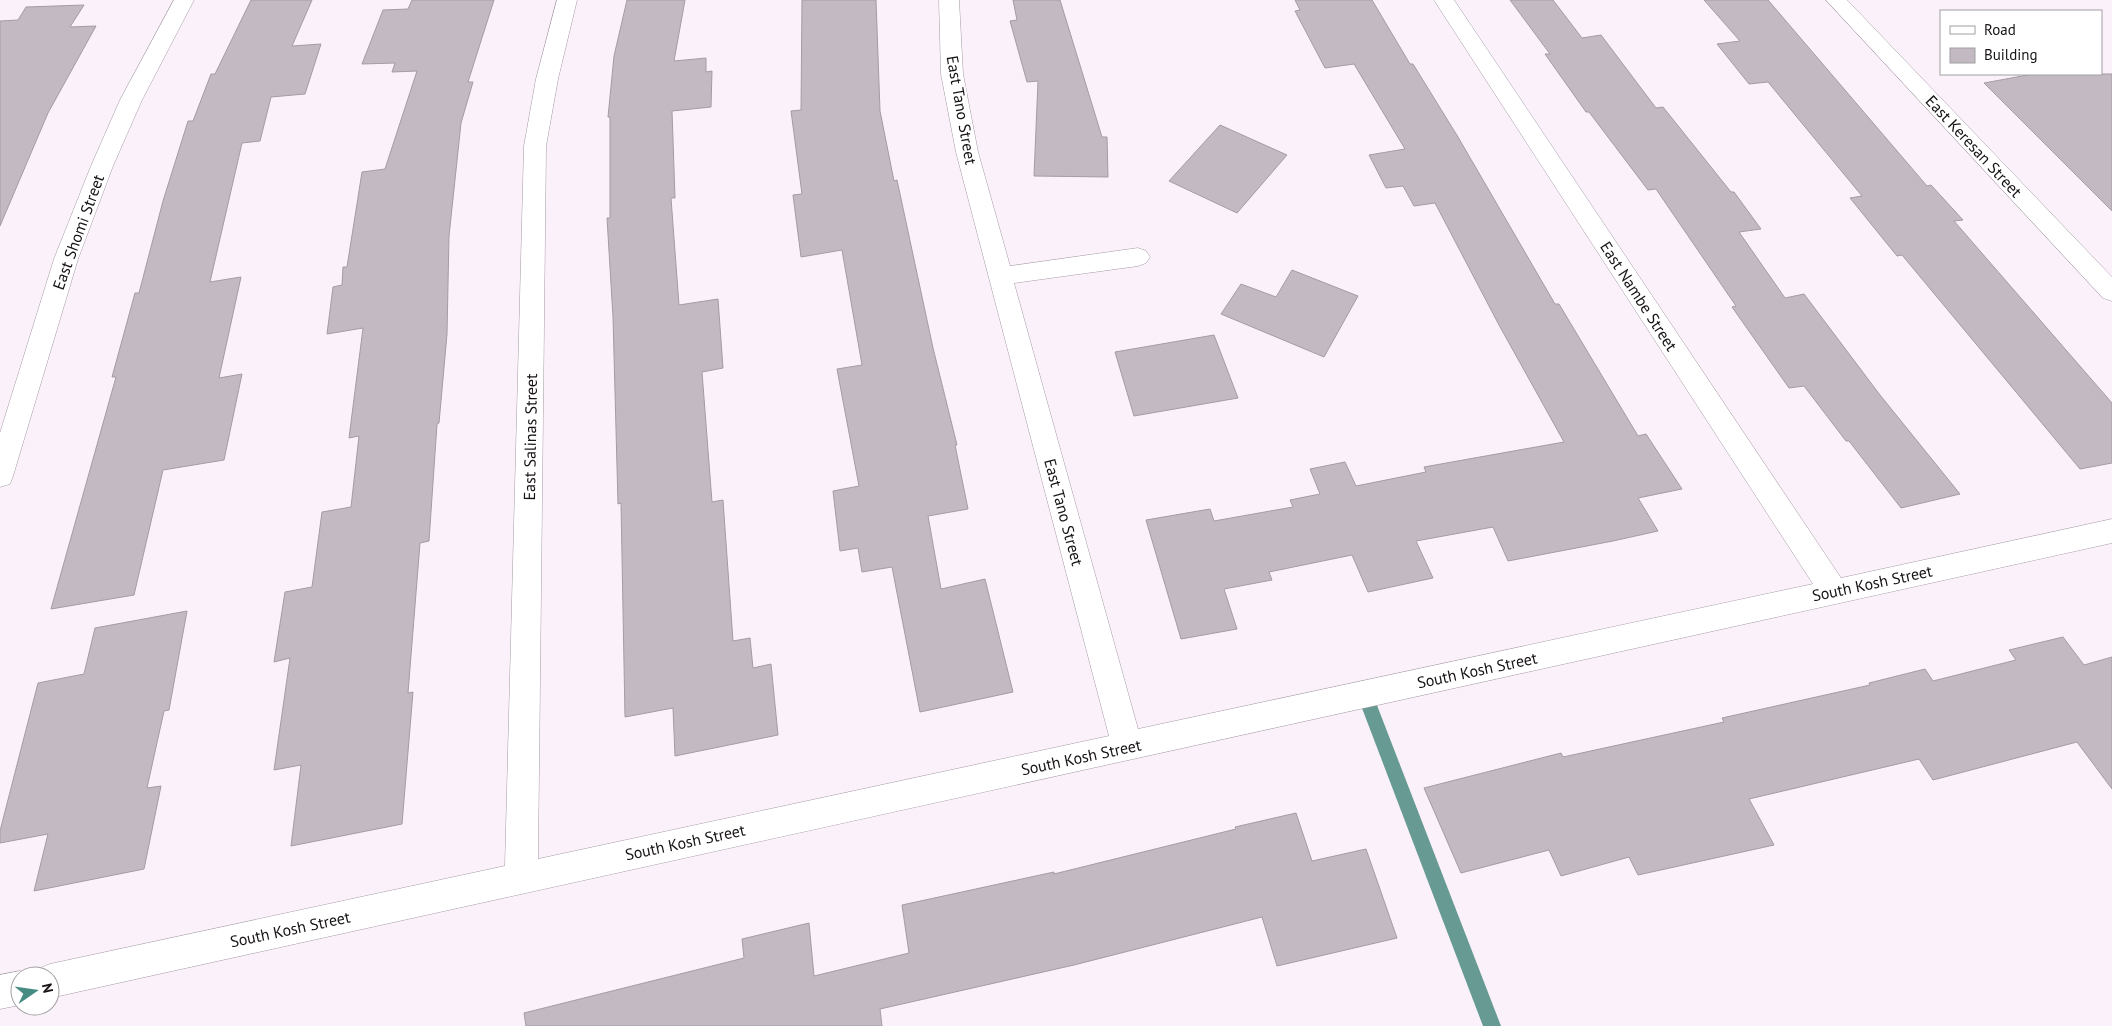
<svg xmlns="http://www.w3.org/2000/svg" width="2112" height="1026" font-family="'PT Sans',sans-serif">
<rect width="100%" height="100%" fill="#fbf1fb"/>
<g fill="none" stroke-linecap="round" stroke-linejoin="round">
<polygon fill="#669a92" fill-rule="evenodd" points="1365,688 1370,690 1373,695 1501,1026 1483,1026 1357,695 1360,690"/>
</g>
<g fill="#c3b9c3" stroke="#a59ba4">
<polygon points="251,0 312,0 292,46 321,44 305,94 271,97 260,141 242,143 210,282 241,277 219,378 242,374 224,460 163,470 134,595 51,609 116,377 112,377 135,293 139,293 163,201 188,121 193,121 211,74 215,74"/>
<polygon points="412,0 494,0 468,82 473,82 461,123 449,236 447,334 439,423 437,424 429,541 420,543 408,693 413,692 402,824 291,846 301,765 274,770 290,658 274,662 285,592 312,587 322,512 351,507 359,436 349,438 363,328 327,334 333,287 342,285 343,267 347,267 362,172 385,169 417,71 392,72 395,63 362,64 383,10 408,9"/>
<polygon points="627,0 685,0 674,61 706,58 706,72 712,71 711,107 672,111 675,198 671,198 679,305 718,299 723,368 702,372 712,502 723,500 733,641 750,638 753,668 771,664 778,735 675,756 673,708 625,717 621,503 618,504 613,317 607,218 610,218 610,117 608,117 614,56"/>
<polygon points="802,0 876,0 880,111 894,181 897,180 933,348 957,445 955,445 968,509 928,516 941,589 985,579 1013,692 920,712 892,567 862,572 858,548 840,551 833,491 859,486 837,369 862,365 842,250 801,257 793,195 802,194 791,111 801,110"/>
<polygon points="1013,0 1060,0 1102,137 1107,137 1108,177 1034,176 1038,81 1027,82 1010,21 1017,20"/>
<polygon points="1295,0 1372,0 1410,64 1413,64 1458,137 1555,304 1559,304 1638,436 1646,434 1682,489 1638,498 1658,531 1613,541 1508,561 1493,527 1416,541 1433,578 1368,592 1352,555 1269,572 1272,580 1224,589 1237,629 1181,639 1146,520 1210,509 1214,521 1293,507 1290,500 1320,494 1310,469 1345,462 1356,486 1426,472 1424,467 1564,442 1499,325 1435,203 1414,206 1403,186 1386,188 1369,155 1405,149 1354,64 1325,68 1295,11 1300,10"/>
<polygon points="1510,0 1553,0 1582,38 1601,35 1656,108 1663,107 1731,192 1734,192 1761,229 1739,232 1785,298 1804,294 1880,395 1960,494 1901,508 1849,441 1846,441 1804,386 1789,388 1732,307 1736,306 1656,189 1648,190 1589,112 1586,112 1545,54 1550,54"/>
<polygon points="1704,0 1768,0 1927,186 1931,185 1963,220 1954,221 2112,403 2112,463 2080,469 1902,255 1897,256 1850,198 1862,196 1768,82 1749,84 1717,44 1740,41"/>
<polygon points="84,5 70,27 96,26 48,113 0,226 0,21 18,20 26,7"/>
<polygon points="2033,74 2112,74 2112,211 1984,83"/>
<polygon points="1220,125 1287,155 1237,213 1169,181"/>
<polygon points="1292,270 1358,296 1324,357 1221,314 1241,284 1276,297"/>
<polygon points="1214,335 1238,398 1134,416 1115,352"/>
<polygon points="187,611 169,710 164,711 147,788 161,786 144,869 34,891 48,834 0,843 0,831 38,683 84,674 95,628"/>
<polygon points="2063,637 2084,665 2112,657 2112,789 2077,742 1933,780 1919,759 1749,799 1774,845 1638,875 1629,857 1561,876 1549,850 1461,873 1424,788 1561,753 1563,757 1724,722 1722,718 1870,685 1869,683 1925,669 1933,681 2016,660 2009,650"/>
<polygon points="1296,813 1312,861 1366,849 1397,938 1277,966 1262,917 1074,965 880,1009 882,1026 526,1026 524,1013 744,958 742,939 809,923 814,976 909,953 902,905 1054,872 1054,874 1236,829 1235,827"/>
</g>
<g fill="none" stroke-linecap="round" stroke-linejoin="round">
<g stroke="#a49aa4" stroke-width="1">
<g id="street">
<polygon points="174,0 194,0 142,100 113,166 78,259 13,476 10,484 0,487 0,433 54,259 91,166 120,100"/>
<polygon points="557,0 577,0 558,79 546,146 538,859 1109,736 956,152 941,74 939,0 959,0 963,74 978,152 1010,266 1138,248 1146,251 1150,257 1146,263 1138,266 1014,283 1138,729 1813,584 1434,0 1454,0 1841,578 2112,519 2112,543 50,998 50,976 35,976 38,969 50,964 505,866 524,146 536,79"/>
<polygon points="1826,0 1847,0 2112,277 2112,301 2103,298"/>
<polygon points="20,971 32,976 20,976 20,1005 0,1009 0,975"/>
</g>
</g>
<use href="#street" fill="#fff" fill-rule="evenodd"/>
</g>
<g text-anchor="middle" stroke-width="4.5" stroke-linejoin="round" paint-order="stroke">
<g font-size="16" fill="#161215" stroke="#fff">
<text transform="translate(962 110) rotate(80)" y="6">East Tano Street</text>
<text transform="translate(1974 146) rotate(47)" y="6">East Keresan Street</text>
<text transform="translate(78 232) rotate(-70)" y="6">East Shomi Street</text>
<text transform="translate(1639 296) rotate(57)" y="6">East Nambe Street</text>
<text transform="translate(530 437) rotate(-89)" y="6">East Salinas Street</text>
<text transform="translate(1064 512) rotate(75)" y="6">East Tano Street</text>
<text transform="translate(1872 583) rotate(-12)" y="6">South Kosh Street</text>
<text transform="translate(1477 670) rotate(-12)" y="6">South Kosh Street</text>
<text transform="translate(1081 757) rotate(-12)" y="6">South Kosh Street</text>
<text transform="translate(685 842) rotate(-12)" y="6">South Kosh Street</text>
<text transform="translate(290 929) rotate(-12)" y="6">South Kosh Street</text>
</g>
</g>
<rect x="1940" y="10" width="162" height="65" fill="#ffffff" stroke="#a2a0a1"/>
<rect x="1950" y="26" width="25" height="8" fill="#ffffff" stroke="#a2a0a1"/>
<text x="1984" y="35" font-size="15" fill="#161215">Road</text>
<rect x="1950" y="48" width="25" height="15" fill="#c3b9c3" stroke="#a2a0a1"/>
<text x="1984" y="60" font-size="15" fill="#161215">Building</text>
<g transform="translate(35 991) rotate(77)"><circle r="24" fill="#ffffff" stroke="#a2a0a1"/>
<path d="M0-4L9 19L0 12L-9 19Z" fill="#478c82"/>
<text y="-8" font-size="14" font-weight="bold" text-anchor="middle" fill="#161215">N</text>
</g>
</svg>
